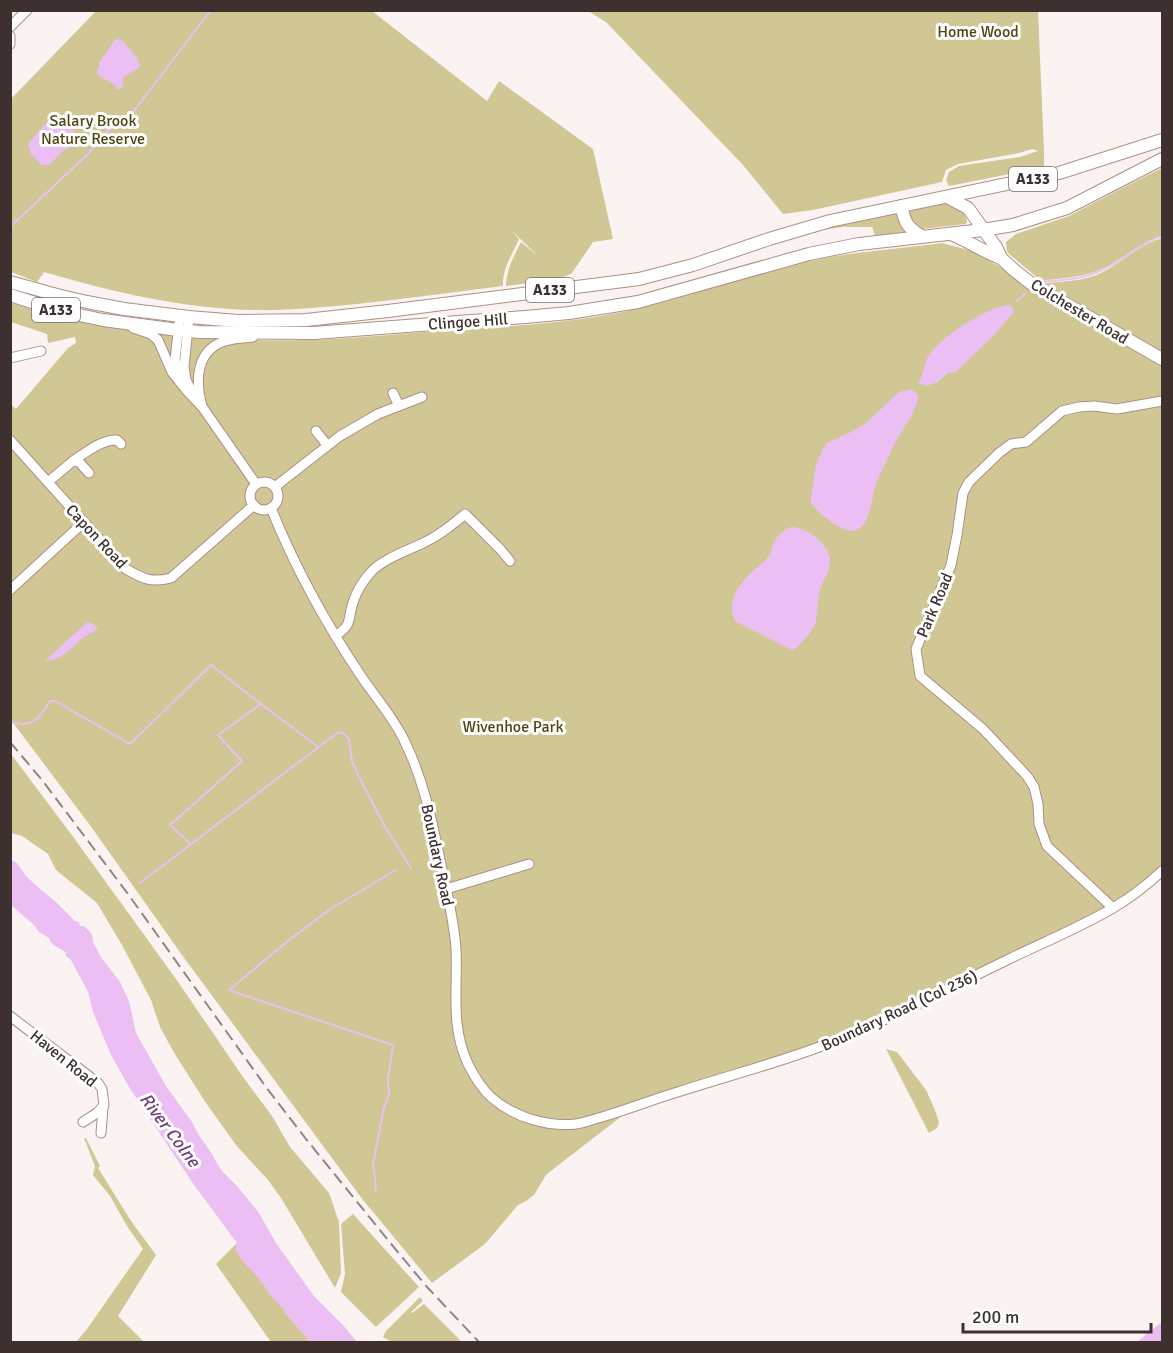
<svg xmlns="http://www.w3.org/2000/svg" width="1173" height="1353" font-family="Signika,sans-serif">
<rect width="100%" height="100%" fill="#faf3f1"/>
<g fill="#d0c794">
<path d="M96,11H372L487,101L499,81L593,149L613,239L593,242L572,273L560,279L506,286C506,270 514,256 521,242L539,257L511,230L519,239C512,254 502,270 503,286C428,295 352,307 277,310C198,312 119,294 44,272L37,282L11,272L10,100Z"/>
<polygon points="588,11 1038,11 1044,151 1044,167 949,186 946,180 949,172 959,166 1020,157 1038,151 1032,149 1019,153 958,164 946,170 942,182 813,210 783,214 743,165 606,22"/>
<path d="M1162,168V236C1139,243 1120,262 1097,271C1080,278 1059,278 1041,281L1007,252L1006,242L1016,234L1069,216L1124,187Z"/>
<path d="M944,203C955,205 964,210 967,221L966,224L922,229C912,229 911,221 908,213L910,210Z"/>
<polygon points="897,211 907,232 876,238 872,227 842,227 822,230 821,227"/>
<path d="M1162,238V355L1041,284C1061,281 1083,282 1101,273C1122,262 1140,244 1162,238Z"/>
<path d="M942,243L972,251L987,259L1005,270L1027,289L1162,365V871L1113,908L862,1029L635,1106L552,1170L546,1175L534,1195L526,1201L518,1205L485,1244L432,1283L363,1200L182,955L92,828L11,720L10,404L16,409L68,348L76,343L75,337L48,343L47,334L11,322V303C106,333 206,342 306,340C350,339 394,334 438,331C504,326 572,324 636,309C693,296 748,275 805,262C849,252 897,249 942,243Z"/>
<polygon points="11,754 74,838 176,979 243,1077 272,1116 290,1147 329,1193 339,1222 341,1273 335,1288 281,1198 268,1180 236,1145 206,1103 176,1056 160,1027 151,1000 122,945 97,903 56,870 48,854 22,836 11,833"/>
<polygon points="886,1049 897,1052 926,1090 935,1110 939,1123 937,1128 929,1133"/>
<polygon points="84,1138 86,1138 100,1166 98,1168 131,1221 156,1255 118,1316 144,1342 76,1342 87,1329 143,1249 127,1226 110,1196 93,1175 95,1166"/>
<polygon points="353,1214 419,1287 376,1327 341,1292 345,1274 341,1224"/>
<polygon points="237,1243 327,1342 271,1342 216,1264"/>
<polygon points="420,1297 423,1301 411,1312 412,1313 424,1304 462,1342 413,1342 410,1341 409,1342 392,1342 383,1337 386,1331"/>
</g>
<g fill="#ecbff4">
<path d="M117,39L122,40L137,58L140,65L138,69L123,77V86L120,89H117C110,78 102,81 97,73L100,62L114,41Z"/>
<polygon points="51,120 60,122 73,130 75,132 76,139 73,144 63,151 49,165 41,165 31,154 28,144 44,125"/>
<path d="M1006,305L1011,306L1013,308V313L994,335L956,372L948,373L938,382L926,386L923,384L922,385L918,383C924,376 923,365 928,357C940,337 983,310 1006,305Z"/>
<path d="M911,389L919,396C915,414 902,429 894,445C888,457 881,472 876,484C872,495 870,525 857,530C845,536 818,513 811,503V497L816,464L822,451L827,443L849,433L866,423L899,392Z"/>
<path d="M791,527C807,527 831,545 830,562C829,574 821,583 819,594C819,595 818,602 818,603C817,621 816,628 803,641C799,645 797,648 792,650L735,621C726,602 738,585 752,572C758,566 765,562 769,556C772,552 772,547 774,542C777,535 784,530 791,527Z"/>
<path d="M91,622L98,629C94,632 89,634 85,636C69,648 66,659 45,661L86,623Z"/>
<path d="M11,860L17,863L26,876L40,889L56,902L75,921L79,922L80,926H84L92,934L93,942L101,957L120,982L129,1001L136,1033L166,1086L192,1122L197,1132L212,1154L215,1160L222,1171L237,1186L259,1213L276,1243L314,1296L343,1325L357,1342H310L284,1312L283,1308L274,1300L260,1280L242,1260L235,1249L237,1243L194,1185L129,1087L111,1055L93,1012L88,992L71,960L66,956L65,952C59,947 51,946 49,938L39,932L34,925L11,905Z"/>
<polygon points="1159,1324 1162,1324 1162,1342 1137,1342"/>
</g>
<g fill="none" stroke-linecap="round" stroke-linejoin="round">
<g stroke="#ecbff4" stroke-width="2">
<polyline points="10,227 88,154 107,131 127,120 211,10"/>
<path d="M1038,283C1058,279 1079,281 1098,272C1120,263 1139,243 1162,236"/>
<polyline points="1017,301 1025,294"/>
<polyline points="261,704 318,747"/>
<path d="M10,722C33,728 39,719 50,701H55L130,744L211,665L261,704L218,735L242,761L170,825L191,844"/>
<polyline points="140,883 337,733 342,732 349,739 352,761 359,777 384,825 411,868"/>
<polyline points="374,1192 376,1188 373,1165 384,1107 389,1094 388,1079 393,1045 229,990 289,940 329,910 396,870"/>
</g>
<g stroke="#b08e88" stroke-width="11">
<g id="minor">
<polyline points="10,27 27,10"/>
<polyline points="10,36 10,44"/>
<polyline points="189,317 184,367 186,380 193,394"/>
<polyline points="133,328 151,334 158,340 172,372 187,391 203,408 256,484"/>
<polyline points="10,358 41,351"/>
<polyline points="179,376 176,366 175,359 180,316"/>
<polyline points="393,393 399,406"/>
<path d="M202,406C195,381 196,350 225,341C234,338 244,338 253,337"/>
<polyline points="316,431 327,445"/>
<path d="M10,440L126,569C143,579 152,583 171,578L254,505"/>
<path d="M73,461C85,453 102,439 117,440L121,444"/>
<polyline points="48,482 73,461 79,462 89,473"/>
<circle cx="264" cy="496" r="14"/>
<polyline points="276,486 340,436 378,414 422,397"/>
<path d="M271,508C294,565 325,622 359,673C374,696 393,716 405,742C423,779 432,820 440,860C446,889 454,919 456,949C458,990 450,1025 468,1064C474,1076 482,1089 492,1098C514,1117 547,1127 576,1124C584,1123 594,1119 602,1117C629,1109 654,1099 681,1091C727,1076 774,1064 819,1047C884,1023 945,990 1007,960C1042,943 1079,928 1113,908C1130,898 1147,885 1162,871"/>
<polyline points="10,590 84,522"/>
<path d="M336,635C354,625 347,616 354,600C357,590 364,580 371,572C384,558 410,550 427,541C442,534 453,524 465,514L501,550L510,561"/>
<polyline points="446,889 529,864"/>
<polyline points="1113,908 1047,846 1039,824 1038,804 1034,787 1027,776 983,729 920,676 916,649 951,565 957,535 963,493 969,482 999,453 1011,444 1026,442 1062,411 1079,407 1094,406 1117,409 1162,401"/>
<polyline points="10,1016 98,1083 102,1089 104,1105 97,1113 83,1122"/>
<polyline points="101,1133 103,1108"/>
</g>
</g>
<g stroke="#b08e88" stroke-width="14">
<g id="major">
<polyline points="947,197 968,208 996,247 1001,258 1014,270 1033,285 1162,359"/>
<path d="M901,206C905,223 907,227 921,236"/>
<path d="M951,234C968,241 984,252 1001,258"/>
<polyline points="10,282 57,295 87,302 124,309 189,317 238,321 306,320 388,311 639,279 693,265 769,239 830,221 1059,173 1162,140"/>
<polyline points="10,295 60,311 103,320 178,330 199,332 314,333 525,317 569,313 638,302 809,254 859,244 983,230 1013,225 1067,208 1162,159"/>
</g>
</g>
<use href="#minor" stroke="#fff" stroke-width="9"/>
<use href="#major" stroke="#fff" stroke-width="12"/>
<polyline stroke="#918684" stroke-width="2" stroke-dasharray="12 6" stroke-linecap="butt" points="10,742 42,780 128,894 266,1087 306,1139 392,1245 427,1287 479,1342"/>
</g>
<g text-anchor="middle" stroke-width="6" stroke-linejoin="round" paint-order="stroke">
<g fill="#fff" stroke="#786e6d" stroke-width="1.5">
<rect x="1009" y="167" width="48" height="24" rx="4.5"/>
<rect x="526" y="278" width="48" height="24" rx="4.5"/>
<rect x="32" y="298" width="48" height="24" rx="4.5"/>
</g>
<g font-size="15" font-weight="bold" fill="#3e302e">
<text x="1033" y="184">A133</text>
<text x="550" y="295">A133</text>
<text x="56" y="315">A133</text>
</g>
<g font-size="16" fill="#4e4612" stroke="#fff">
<text x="978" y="37">Home Wood</text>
<text x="93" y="126">Salary Brook<tspan x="93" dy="18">Nature Reserve</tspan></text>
<text x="513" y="732">Wivenhoe Park</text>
</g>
<g font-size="16" fill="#3e302e" stroke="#fff">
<text transform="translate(1080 311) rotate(31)" y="6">Colchester Road</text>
<text transform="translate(468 321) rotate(-4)" y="6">Clingoe Hill</text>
<text transform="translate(97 536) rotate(47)" y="6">Capon Road</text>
<text transform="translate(934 605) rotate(-67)" y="6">Park Road</text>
<text transform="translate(438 855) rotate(78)" y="6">Boundary Road</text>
<text transform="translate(899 1010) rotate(-25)" y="6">Boundary Road (Col 236)</text>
<text transform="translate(64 1058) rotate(39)" y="6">Haven Road</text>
</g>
<g font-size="18" font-style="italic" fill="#743e7e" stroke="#fff">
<text transform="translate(170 1130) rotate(53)" y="6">River Colne</text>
</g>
</g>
<rect width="1173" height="1353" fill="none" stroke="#3e302e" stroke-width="24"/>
<path d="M963 1323v9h188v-9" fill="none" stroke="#3e302e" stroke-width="3"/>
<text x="972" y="1323" font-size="18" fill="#3e302e" stroke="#ffffff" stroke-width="4.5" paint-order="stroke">200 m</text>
</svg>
